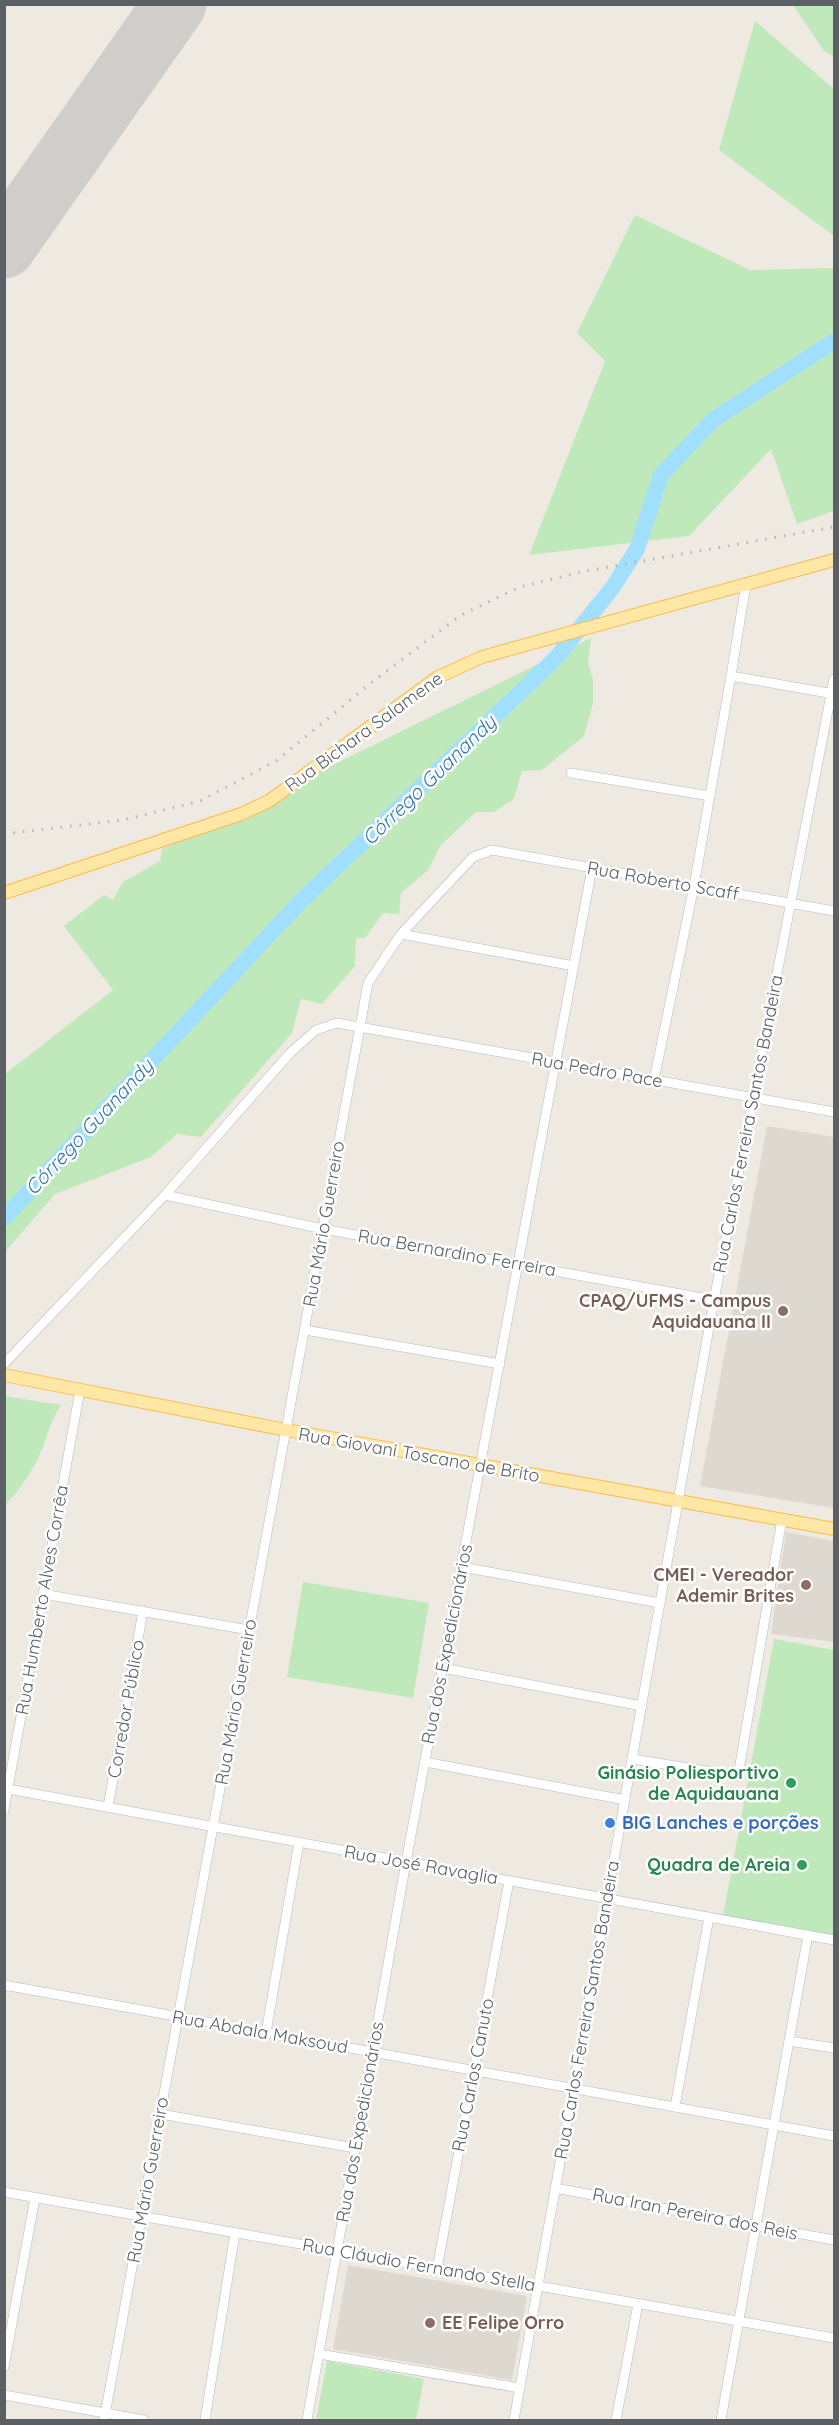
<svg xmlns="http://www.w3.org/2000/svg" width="839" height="2425" font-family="Quicksand,sans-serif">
<rect width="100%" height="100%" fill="#efeae1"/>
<g fill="#ded9d0">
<polygon points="767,1126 834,1137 834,1508 700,1486"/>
<polygon points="786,1532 834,1541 834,1642 771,1634"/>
<polygon points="348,2265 527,2296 512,2380 333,2349"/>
</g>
<g fill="#bfe9bb">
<polygon points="793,5 834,5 834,57 824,51"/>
<polygon points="755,21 834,89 834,236 719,150"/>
<polygon points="635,215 750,270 834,268 834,511 797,524 771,449 689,536 529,555 605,361 577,333"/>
<polygon points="591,638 588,663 593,680 593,703 584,736 542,770 522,771 514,799 494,812 476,812 441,845 428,870 401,893 399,914 383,913 365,938 356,938 355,966 322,1004 301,999 292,1033 201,1137 177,1134 151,1157 55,1194 5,1252 5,1074 113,990 64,926 104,895 113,900 123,882 160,861 162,849"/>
<path d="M5,1396L61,1405C51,1420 48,1433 42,1449C34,1469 20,1490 5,1505Z"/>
<polygon points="303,1582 429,1603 413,1698 287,1677"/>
<polygon points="774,1639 834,1650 834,1938 723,1916"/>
<polygon points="327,2361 424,2379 416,2420 316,2420"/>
</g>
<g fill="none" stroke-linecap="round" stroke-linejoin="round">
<polyline stroke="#a1dfff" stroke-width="16" points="4,1218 301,901 556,658 613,587 637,549 661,475 713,420 834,341"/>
<polyline stroke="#d0ceca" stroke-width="63" points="4,247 175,4"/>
<g stroke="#b5b9be" stroke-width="10">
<g id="minor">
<polyline points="731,676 746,584"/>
<polyline points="571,773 710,796"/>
<polyline points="401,934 473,857 492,850 834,911"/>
<polyline points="654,1080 694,886 731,676 834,694"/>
<polyline points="165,1195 323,1229 714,1300"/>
<polyline points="305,1330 500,1364"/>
<polyline points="4,1364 165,1195 290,1053 316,1030 337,1023 834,1112"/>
<polyline points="462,1567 660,1603"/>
<polyline points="43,1594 249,1630"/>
<polyline points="443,1668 642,1706"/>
<polyline points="632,1759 738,1776 782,1519"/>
<polyline points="425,1762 625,1800"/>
<polyline points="8,1789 834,1940"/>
<polyline points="108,1807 143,1611"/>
<polyline points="4,1810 80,1390"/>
<polyline points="4,1985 834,2136"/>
<polyline points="266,2033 299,1842"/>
<polyline points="789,2041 834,2048"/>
<polyline points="675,2107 709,1917"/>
<polyline points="160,2114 355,2148"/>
<polyline points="555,2188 834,2240"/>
<polyline points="4,2192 834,2338"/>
<polyline points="437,2269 509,1881"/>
<polyline points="319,2354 520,2388"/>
<polyline points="4,2367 35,2198"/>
<polyline points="4,2395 144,2420"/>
<polyline points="104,2420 368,983 401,934 574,966"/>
<polyline points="205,2420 235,2233"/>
<polyline points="307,2420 406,1862 592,868"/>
<polyline points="514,2420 714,1300 834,679"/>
<polyline points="616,2420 638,2304"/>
<polyline points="721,2420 808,1935"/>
</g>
</g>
<g stroke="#ffba4a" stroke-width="14">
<g id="major">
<polyline points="4,893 241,814 269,801 438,677 482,657 834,560"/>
<polyline points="4,1375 286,1430 834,1529"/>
</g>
</g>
<use href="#minor" stroke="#fff" stroke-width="9"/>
<use href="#major" stroke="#ffe8a6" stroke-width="12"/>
<polyline stroke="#b2b3b4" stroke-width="3" stroke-dasharray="1.5 8" stroke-linecap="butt" points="4,834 123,820 200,801 276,761 371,683 461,615 520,587 581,572 834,527"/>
</g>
<g fill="#8d6e63" stroke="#fff" stroke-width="2">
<circle cx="783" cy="1311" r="6"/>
<circle cx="806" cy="1585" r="6"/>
<circle cx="430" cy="2323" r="6"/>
</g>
<g fill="#2e9e5b" stroke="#fff" stroke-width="2">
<circle cx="791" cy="1783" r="6"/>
<circle cx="802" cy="1865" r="6"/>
</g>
<circle fill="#3f7fe0" stroke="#fff" stroke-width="2" cx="610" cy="1823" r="6"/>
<g text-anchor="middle" stroke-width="5" stroke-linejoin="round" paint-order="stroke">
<g font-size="18" fill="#5a6064" stroke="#fff">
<text transform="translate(364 732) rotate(-36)" y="6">Rua Bichara Salamene</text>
<text transform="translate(663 881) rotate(10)" y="6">Rua Roberto Scaff</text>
<text transform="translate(597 1070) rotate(10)" y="6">Rua Pedro Pace</text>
<text transform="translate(748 1124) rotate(-79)" y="6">Rua Carlos Ferreira Santos Bandeira</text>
<text transform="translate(324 1224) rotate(-80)" y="6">Rua Mário Guerreiro</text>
<text transform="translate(457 1253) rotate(10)" y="6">Rua Bernardino Ferreira</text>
<text transform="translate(419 1455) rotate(10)" y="6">Rua Giovani Toscano de Brito</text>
<text transform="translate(42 1600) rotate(-80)" y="6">Rua Humberto Alves Corrêa</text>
<text transform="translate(447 1644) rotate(-79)" y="6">Rua dos Expedicionários</text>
<text transform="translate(236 1702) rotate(-80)" y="6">Rua Mário Guerreiro</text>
<text transform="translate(126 1709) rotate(-80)" y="6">Corredor Público</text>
<text transform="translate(421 1865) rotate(10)" y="6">Rua José Ravaglia</text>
<text transform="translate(587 2010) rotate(-80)" y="6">Rua Carlos Ferreira Santos Bandeira</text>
<text transform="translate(260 2032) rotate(10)" y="6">Rua Abdala Maksoud</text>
<text transform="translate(473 2075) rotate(-79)" y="6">Rua Carlos Canuto</text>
<text transform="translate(360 2122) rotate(-80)" y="6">Rua dos Expedicionários</text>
<text transform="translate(148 2180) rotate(-80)" y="6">Rua Mário Guerreiro</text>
<text transform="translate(695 2214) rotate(11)" y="6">Rua Iran Pereira dos Reis</text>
<text transform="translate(419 2265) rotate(10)" y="6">Rua Cláudio Fernando Stella</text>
</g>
<g font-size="18" font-weight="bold" fill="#785e54" stroke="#fff" text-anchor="end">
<text x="771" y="1307">CPAQ/UFMS - Campus<tspan x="771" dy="21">Aquidauana II</tspan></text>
<text x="794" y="1581">CMEI - Vereador<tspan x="794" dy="21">Ademir Brites</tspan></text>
<text x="442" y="2329" text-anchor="start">EE Felipe Orro</text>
</g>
<g font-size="18" font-weight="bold" fill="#27864d" stroke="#fff" text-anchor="end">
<text x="779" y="1779">Ginásio Poliesportivo<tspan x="779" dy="21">de Aquidauana</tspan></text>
<text x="790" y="1871">Quadra de Areia</text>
</g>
<g font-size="18" font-weight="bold" fill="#366cbe" stroke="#fff" text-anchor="start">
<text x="622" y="1829">BIG Lanches e porções</text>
</g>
<g font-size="20" font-style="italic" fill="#2f77a9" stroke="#fff">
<text transform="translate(429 780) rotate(-44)" y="7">Córrego Guanandy</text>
<text transform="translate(89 1127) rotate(-47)" y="7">Córrego Guanandy</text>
</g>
</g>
<rect width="839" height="2425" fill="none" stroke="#5a6064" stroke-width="12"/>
</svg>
